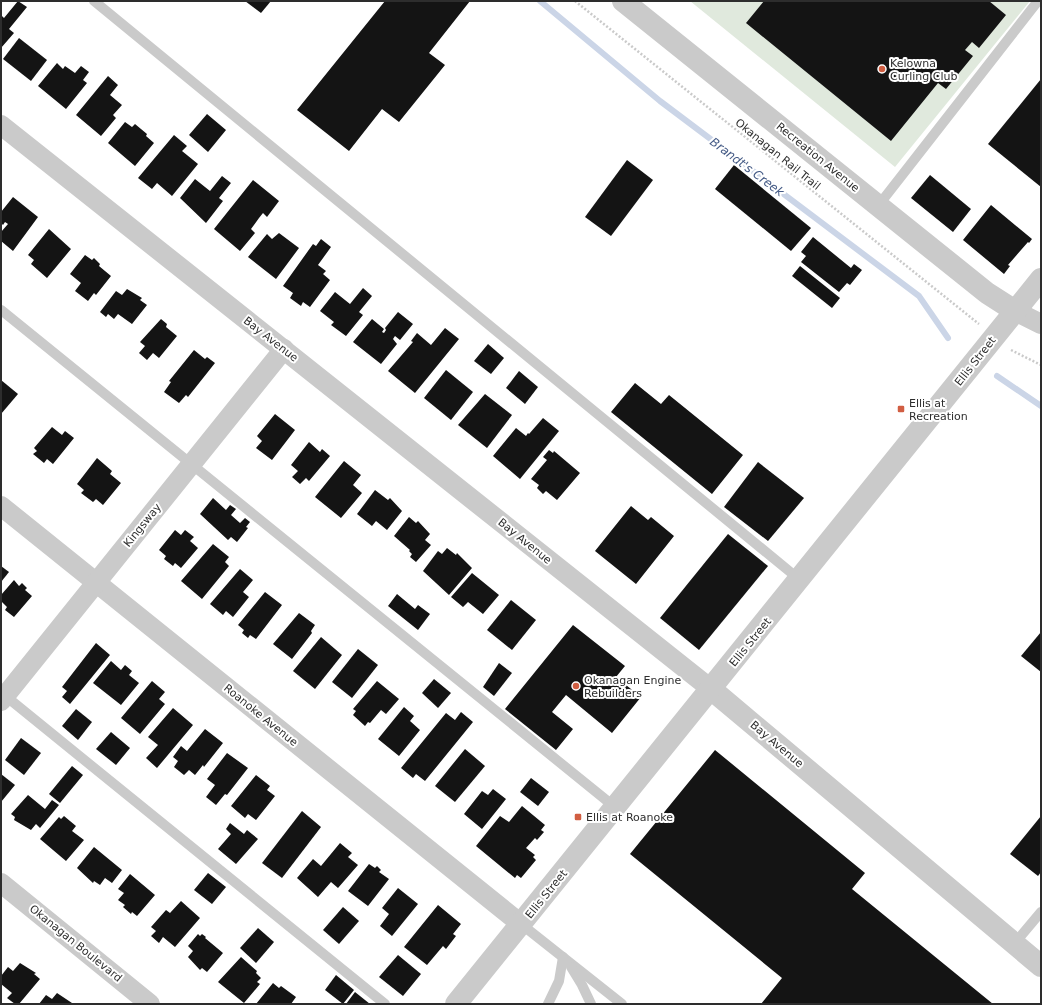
<svg xmlns="http://www.w3.org/2000/svg" width="1042" height="1005" font-family="'DejaVu Sans',sans-serif">
<rect width="100%" height="100%" fill="#fff"/>
<polygon fill="#e0e9dd" points="690,1 1030,1 895,167"/>
<g fill="none" stroke-linecap="round" stroke-linejoin="round">
<g stroke="#cbd5e7" stroke-width="6">
<polyline points="540,1 660,101 919,296 948,338"/>
<polyline points="997,376 1041,406"/>
</g>
</g>
<g fill="#141414">
<polygon points="18,1 27,7 9,29 14,33 1,48 1,15 4,18"/>
<polygon points="245,1 271,1 261,13"/>
<polygon points="385,1 470,1 429,53 445,65 399,122 382,109 349,151 297,110"/>
<polygon points="764,1 989,1 1006,15 979,48 972,42 965,50 973,56 946,89 938,83 891,141 746,23"/>
<polygon points="19,38 47,60 31,81 3,59"/>
<polygon points="57,63 63,69 65,66 75,73 81,66 89,72 83,80 87,83 66,109 38,86"/>
<polygon points="108,76 118,85 110,95 122,105 113,115 116,118 101,136 76,115"/>
<polygon points="1041,79 1041,187 988,144"/>
<polygon points="207,114 226,130 208,152 189,135"/>
<polygon points="125,122 132,127 135,124 147,134 146,136 154,143 135,166 108,143"/>
<polygon points="174,135 187,146 182,151 198,164 172,196 157,183 152,189 138,178"/>
<polygon points="627,160 653,180 611,236 585,217"/>
<polygon points="734,165 811,228 791,251 715,189"/>
<polygon points="930,175 971,209 953,232 911,198"/>
<polygon points="222,176 231,183 219,198 223,201 206,223 180,198 195,179 210,191"/>
<polygon points="253,180 279,201 267,217 263,213 259,218 251,229 255,233 240,251 214,229"/>
<polygon points="13,197 38,217 13,251 1,241 1,232 8,224 5,222 3,225 1,223 1,212"/>
<polygon points="991,205 1032,239 1029,243 1028,242 1008,265 1010,266 1004,274 963,240"/>
<polygon points="49,229 71,249 47,278 31,264 34,260 28,255"/>
<polygon points="279,233 299,248 276,279 248,257 267,234 272,239"/>
<polygon points="813,237 851,268 854,264 862,270 850,285 847,283 839,292 801,262 806,256 801,252"/>
<polygon points="321,239 331,247 318,265 326,271 323,274 330,280 310,307 303,302 301,306 290,298 293,293 283,286 313,244 316,246"/>
<polygon points="85,255 92,260 94,258 100,264 99,266 111,276 96,295 94,293 88,301 75,291 81,283 70,274"/>
<polygon points="800,266 840,298 832,308 792,276"/>
<polygon points="363,288 372,296 359,312 363,315 346,336 331,325 334,322 320,311 335,292 350,304"/>
<polygon points="127,289 142,298 140,300 147,305 132,324 118,314 114,319 108,314 106,317 100,312 116,291 122,295"/>
<polygon points="398,312 413,324 400,340 395,336 393,339 397,344 381,364 353,342 372,319 384,329 382,332 384,333 386,330 385,328"/>
<polygon points="161,319 167,324 166,327 177,336 159,358 153,353 147,360 139,353 145,346 140,342"/>
<polygon points="445,328 459,339 415,393 388,371 413,342 411,341 417,333 431,345"/>
<polygon points="488,344 504,358 491,374 474,361"/>
<polygon points="194,350 205,359 207,357 215,363 188,397 186,395 179,403 164,392 171,382 169,381"/>
<polygon points="446,370 473,392 451,420 424,398"/>
<polygon points="519,371 538,387 525,404 506,388"/>
<polygon points="1,380 18,394 1,414"/>
<polygon points="635,383 661,404 669,395 743,455 712,494 611,412"/>
<polygon points="485,394 512,415 487,448 458,425"/>
<polygon points="275,414 295,430 272,460 256,448 262,441 257,436"/>
<polygon points="543,418 559,431 520,479 493,456 516,428 526,436 528,433 529,434"/>
<polygon points="52,427 62,435 65,431 74,438 53,464 47,459 44,463 33,454 37,451 34,448"/>
<polygon points="309,442 320,452 322,449 330,456 309,481 306,478 300,484 292,477 298,471 291,465"/>
<polygon points="549,450 553,453 554,451 580,473 557,500 546,491 543,494 537,488 539,485 531,479 547,460 543,457"/>
<polygon points="97,458 112,471 110,474 121,483 103,505 96,499 93,502 81,493 84,490 77,484"/>
<polygon points="344,461 361,475 353,485 362,493 341,518 315,497"/>
<polygon points="758,462 804,498 768,541 724,507"/>
<polygon points="375,490 388,500 390,498 402,511 387,530 376,521 372,526 357,514"/>
<polygon points="213,498 226,510 230,505 236,509 231,515 240,523 245,518 250,522 246,527 248,528 237,542 231,537 228,540 200,514"/>
<polygon points="631,506 648,520 651,517 674,536 636,584 595,551"/>
<polygon points="409,517 416,523 418,521 430,534 425,540 431,545 416,562 410,557 412,554 409,551 410,550 394,536"/>
<polygon points="175,530 181,535 185,530 194,537 190,541 198,548 181,568 175,563 173,566 164,559 166,556 159,550"/>
<polygon points="728,534 768,566 699,650 660,618"/>
<polygon points="213,544 229,557 225,562 229,566 202,599 181,581"/>
<polygon points="447,548 456,555 457,553 472,568 449,595 423,571 438,551 442,554"/>
<polygon points="1,566 9,572 1,582"/>
<polygon points="240,569 253,580 243,592 249,597 233,617 226,611 223,615 210,604"/>
<polygon points="472,573 499,595 483,614 468,602 463,607 451,597"/>
<polygon points="14,580 19,586 22,583 27,588 25,590 32,596 14,617 5,610 7,607 1,601 1,595"/>
<polygon points="265,592 282,605 256,639 250,635 248,638 242,633 244,630 238,625"/>
<polygon points="397,594 415,609 418,605 430,614 418,630 388,606"/>
<polygon points="511,600 536,620 512,650 487,630"/>
<polygon points="299,613 315,625 311,631 312,633 292,659 273,644"/>
<polygon points="573,625 625,666 616,677 641,697 612,733 566,695 552,712 573,729 556,750 505,709"/>
<polygon points="1041,632 1041,672 1021,656"/>
<polygon points="321,637 342,655 315,689 293,671"/>
<polygon points="96,643 110,655 70,704 62,697 67,691 62,687"/>
<polygon points="358,649 378,665 352,698 332,682"/>
<polygon points="111,661 121,670 125,665 132,671 129,675 139,683 121,705 93,683"/>
<polygon points="499,663 512,673 494,696 483,687"/>
<polygon points="434,679 451,693 438,708 422,693"/>
<polygon points="152,681 165,692 159,699 165,704 140,734 121,718"/>
<polygon points="377,681 399,699 386,714 381,710 370,723 368,722 365,726 353,715 356,711 353,709"/>
<polygon points="404,707 414,716 410,721 420,730 399,756 378,739"/>
<polygon points="173,708 193,725 157,768 146,758 158,745 148,737"/>
<polygon points="76,709 92,722 78,740 62,726"/>
<polygon points="461,712 473,722 425,781 416,774 413,778 401,768 446,713 455,720"/>
<polygon points="205,729 223,743 204,767 203,765 195,775 189,770 184,775 174,767 178,761 173,757 181,746 187,751"/>
<polygon points="111,732 130,748 116,765 96,749"/>
<polygon points="21,738 41,753 24,775 5,760"/>
<polygon points="465,749 485,766 455,802 435,786"/>
<polygon points="715,750 865,873 852,889 993,1004 761,1004 782,978 630,854"/>
<polygon points="227,753 248,768 227,795 225,794 216,805 206,797 215,785 207,779"/>
<polygon points="72,766 83,775 60,803 49,794"/>
<polygon points="1,774 15,785 1,802"/>
<polygon points="256,775 270,786 267,790 275,796 256,820 248,814 245,818 231,806"/>
<polygon points="531,778 549,792 538,806 520,792"/>
<polygon points="493,789 506,799 482,829 464,814 482,791 488,795"/>
<polygon points="28,795 45,809 52,800 59,805 40,828 36,824 31,830 14,820 15,817 11,814"/>
<polygon points="522,806 545,825 541,830 544,832 537,840 535,838 526,848 535,855 533,857 536,860 521,878 517,875 515,878 476,846 500,816 509,822"/>
<polygon points="302,811 321,827 282,878 262,863"/>
<polygon points="64,816 76,826 72,831 84,840 66,861 40,839 59,817 61,819"/>
<polygon points="1041,816 1041,872 1038,876 1010,854"/>
<polygon points="230,823 244,834 247,830 258,839 236,864 218,849 231,834 226,829"/>
<polygon points="340,843 352,853 348,857 358,865 338,888 331,882 318,897 297,878 313,859 321,866"/>
<polygon points="94,847 122,870 112,883 105,878 100,885 94,881 93,883 77,868"/>
<polygon points="369,864 375,868 377,866 381,870 379,872 389,879 368,906 348,891"/>
<polygon points="208,873 226,887 212,904 194,890"/>
<polygon points="130,874 155,895 137,916 132,912 131,914 123,907 125,905 118,900 124,893 118,889"/>
<polygon points="398,888 418,904 392,936 380,926 389,914 382,908"/>
<polygon points="181,901 200,918 175,947 163,937 159,943 151,936 156,931 151,927 166,910 170,913"/>
<polygon points="438,905 461,924 453,934 456,936 446,949 443,946 427,965 404,947"/>
<polygon points="343,907 359,921 339,944 323,930"/>
<polygon points="258,928 274,942 256,963 240,948"/>
<polygon points="198,934 200,936 202,934 206,937 205,938 223,953 207,972 202,968 200,970 188,957 193,951 188,946"/>
<polygon points="398,955 421,974 403,996 379,977"/>
<polygon points="241,957 257,971 256,973 261,978 257,982 260,984 244,1003 218,982"/>
<polygon points="20,963 36,973 34,974 40,979 19,1004 15,1004 7,998 12,993 1,984 1,976 8,967 13,971"/>
<polygon points="336,975 354,990 343,1004 325,990"/>
<polygon points="273,983 279,988 281,986 296,997 291,1004 256,1004"/>
<polygon points="355,992 370,1004 346,1004"/>
<polygon points="57,993 72,1003 39,1004 46,995 52,999"/>
</g>
<g fill="none" stroke-linecap="round" stroke-linejoin="round">
<g stroke="#cacaca" stroke-width="2.5" stroke-dasharray="2 2" stroke-linecap="butt">
<polyline points="575,1 979,324"/>
<polyline points="1011,350 1041,365"/>
</g>
<g stroke="#cacaca" stroke-width="10">
<polyline points="94,1 800,580"/>
<polyline points="878,206 1038,1"/>
<polyline points="1,310 616,808"/>
<polyline points="3,694 385,1004"/>
<polyline points="521,924 622,1004"/>
<polyline points="1014,944 1041,912"/>
<polyline points="571,967 582,985 591,1004"/>
<polyline points="548,1004 559,981 563,957"/>
</g>
<g stroke="#cacaca" stroke-width="20">
<polyline points="1,125 711,689"/>
<polyline points="1015,311 1041,324"/>
<polyline points="1,506 521,924"/>
<polyline points="1,701 284,349"/>
<polyline points="1,883 150,1004"/>
</g>
<g stroke="#cacaca" stroke-width="22">
<polyline points="623,1 987,293 1015,311"/>
<polyline points="711,689 1041,966"/>
<polyline points="456,1004 1041,279"/>
</g>
</g>
<g fill="#d15e42" stroke="#fff" stroke-width="1.5">
<circle cx="882" cy="69" r="4"/>
<rect x="897" y="405" width="8" height="8" rx="2"/>
<circle cx="576" cy="686" r="4"/>
<rect x="574" y="813" width="8" height="8" rx="2"/>
</g>
<g text-anchor="middle" stroke-width="4" stroke-linejoin="round" paint-order="stroke">
<g font-size="11" fill="#2d2d2d" stroke="#fff" text-anchor="start">
<text x="890" y="67">Kelowna<tspan x="890" dy="13">Curling Club</tspan></text>
<text x="909" y="407">Ellis at<tspan x="909" dy="13">Recreation</tspan></text>
<text x="584" y="684">Okanagan Engine<tspan x="584" dy="13">Rebuilders</tspan></text>
<text x="586" y="821">Ellis at Roanoke</text>
</g>
<g font-size="11" fill="#2d2d2d" stroke="#fff">
<text transform="translate(778 154) rotate(39)" y="4">Okanagan Rail Trail</text>
<text transform="translate(818 157) rotate(39)" y="4">Recreation Avenue</text>
<text transform="translate(271 339) rotate(38)" y="4">Bay Avenue</text>
<text transform="translate(975 361) rotate(-52)" y="4">Ellis Street</text>
<text transform="translate(142 525) rotate(-51)" y="4">Kingsway</text>
<text transform="translate(525 541) rotate(39)" y="4">Bay Avenue</text>
<text transform="translate(750 642) rotate(-51)" y="4">Ellis Street</text>
<text transform="translate(261 715) rotate(39)" y="4">Roanoke Avenue</text>
<text transform="translate(777 744) rotate(40)" y="4">Bay Avenue</text>
<text transform="translate(546 894) rotate(-51)" y="4">Ellis Street</text>
<text transform="translate(76 943) rotate(39)" y="4">Okanagan Boulevard</text>
</g>
<g font-size="12" font-style="italic" fill="#455b86" stroke="#fff">
<text transform="translate(747 167) rotate(37)" y="4">Brandt's Creek</text>
</g>
</g>
<rect width="1042" height="1005" fill="none" stroke="#2d2d2d" stroke-width="4"/>
</svg>
